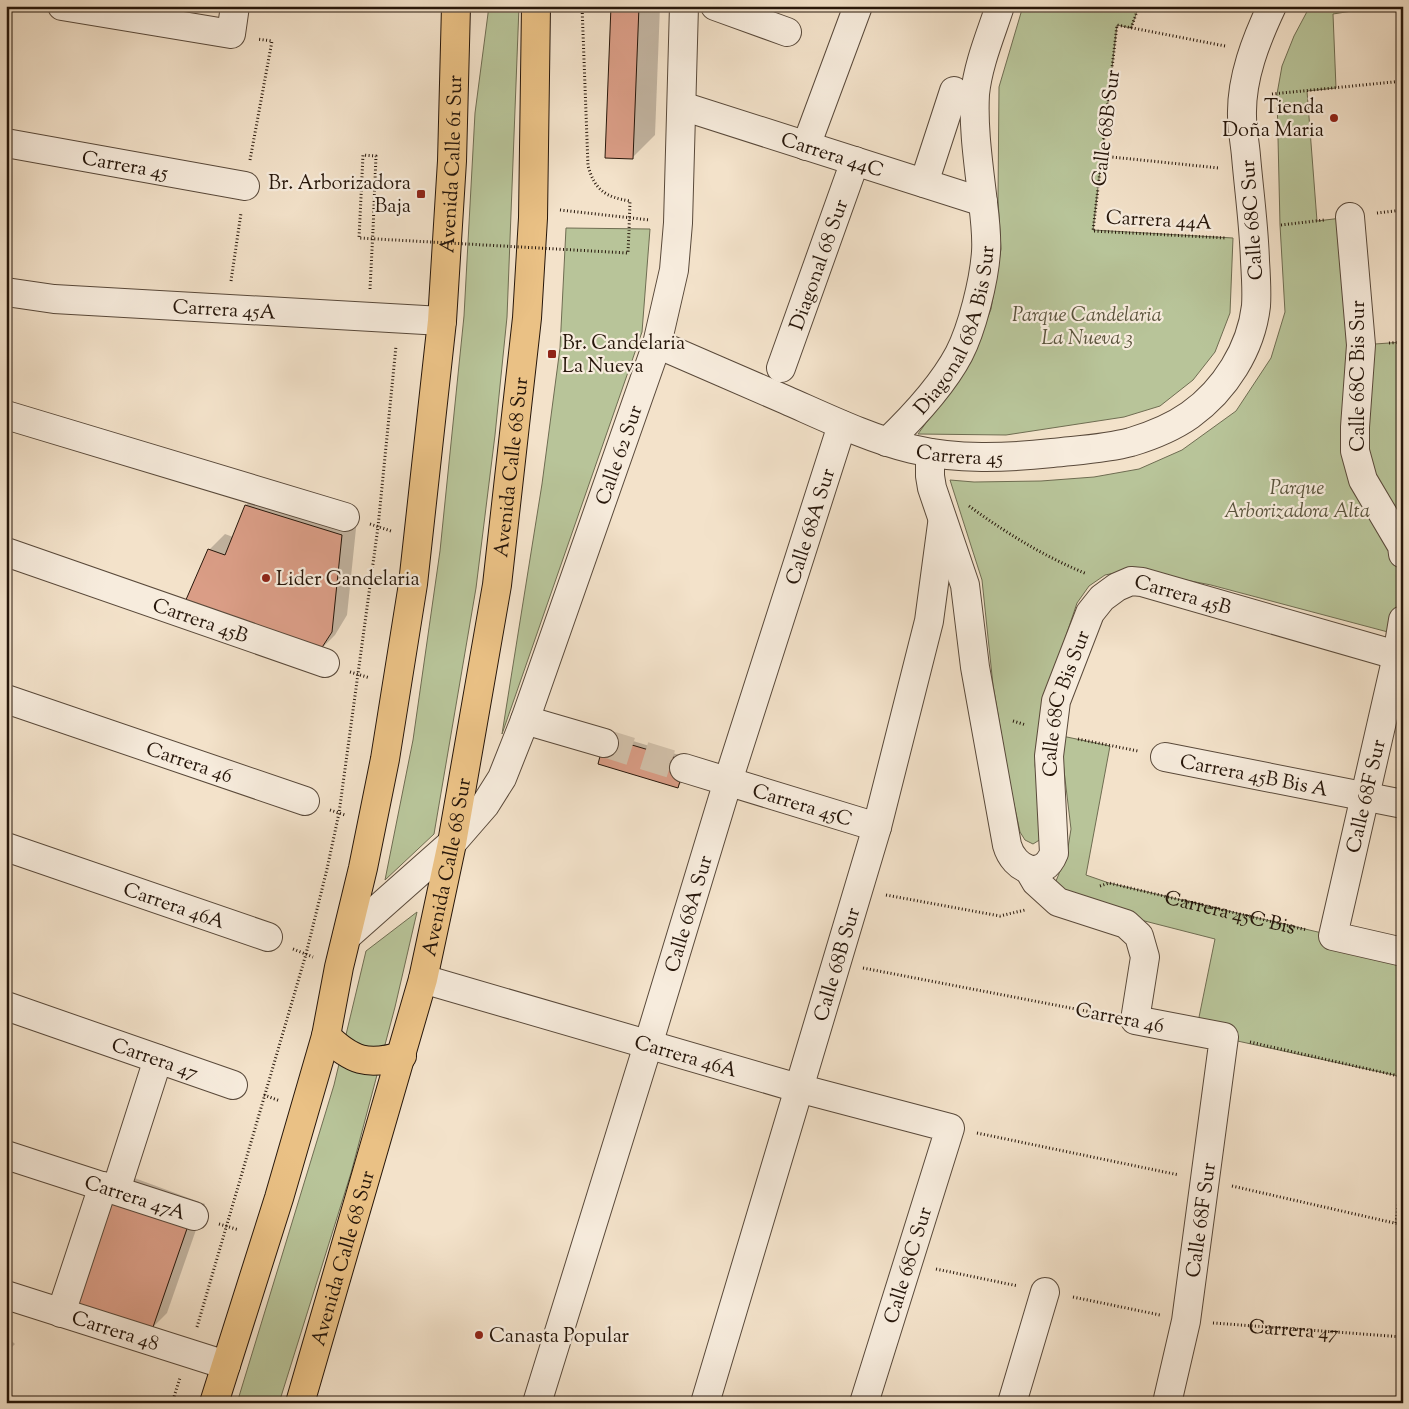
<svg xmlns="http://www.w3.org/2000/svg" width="1409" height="1409" font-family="'Sorts Mill Goudy',serif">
<rect width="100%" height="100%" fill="#f3e2ca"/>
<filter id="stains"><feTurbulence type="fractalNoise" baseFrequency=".004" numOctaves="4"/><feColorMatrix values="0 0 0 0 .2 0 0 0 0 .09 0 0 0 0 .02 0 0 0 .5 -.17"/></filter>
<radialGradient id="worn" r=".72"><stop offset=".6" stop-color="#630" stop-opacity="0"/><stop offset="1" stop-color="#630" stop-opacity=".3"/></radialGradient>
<g fill="#b8c499" stroke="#6f6d52">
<polygon points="489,6 519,6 507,317 495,435 476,588 434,834 385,880 413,740 440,551 464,316 475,113"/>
<polygon points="1023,6 1139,6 1131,28 1117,25 1093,230 1233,238 1230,313 1215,352 1193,380 1160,406 1124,417 1006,435 918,434 971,360 991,309 1001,249 998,199 999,87"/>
<polygon points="1310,6 1383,6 1333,14 1336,88 1307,91 1317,221 1350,217 1361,345 1403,342 1403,636 1211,585 1145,572 1125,571 1105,575 1089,586 1077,603 1041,710 1035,765 1044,830 1041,839 1033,844 1025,840 1020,832 1010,786 993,685 982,580 950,480 974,482 1041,481 1094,477 1139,469 1182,450 1236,411 1271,358 1285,312 1280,225 1277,94 1282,66 1294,36"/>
<polygon points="566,228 650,229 642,332 502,734 542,484 560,348"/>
<polygon points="1062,736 1110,746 1086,875 1109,883 1403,952 1403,1077 1196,1032 1215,939 1129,917 1063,891 1056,881 1067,854 1071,829 1063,762"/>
<polygon points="417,912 395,1007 351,1173 279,1403 237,1403 334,1085 366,951"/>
</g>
<g fill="#0003">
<polygon points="612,6 660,6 655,135 632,158"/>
<polygon points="262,489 357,519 347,615 335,635 319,651 209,550 225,534 233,537 246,505"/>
<polygon points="610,734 689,758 681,783 678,786 599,763"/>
<polygon points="129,1176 205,1204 167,1313 151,1329"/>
<polygon points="6,1336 15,1344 6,1353"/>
</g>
<g fill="#db9e87" stroke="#26160a">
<polygon points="611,6 639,6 633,159 605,158"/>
<polygon points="245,505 342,535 332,632 319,652 185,602 208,549 225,555"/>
<polygon points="605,737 686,761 678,788 598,764"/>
<polygon points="112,1192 190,1220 152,1330 73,1302"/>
</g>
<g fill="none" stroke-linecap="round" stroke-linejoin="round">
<polyline stroke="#d4c3ad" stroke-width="28" stroke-dasharray="28 14" stroke-linecap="butt" points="604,743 684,768"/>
<g stroke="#59493a" stroke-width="30">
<g id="minor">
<polyline points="62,6 231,34 235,6"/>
<polyline points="715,6 787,32"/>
<path id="s3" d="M682,106L983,202"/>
<path id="s4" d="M6,143L245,186"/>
<polyline points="806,146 858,6"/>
<polyline points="924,183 954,91"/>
<polyline points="1350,217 1361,345 1355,427 1355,451 1363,480 1402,546 1403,554"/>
<path id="s5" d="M6,292L54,299L442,321"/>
<path id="s6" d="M657,344C700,363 743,381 786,400C827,418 868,438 912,449C958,460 1005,458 1052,453C1078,450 1105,449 1131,442C1151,436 1173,427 1190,415C1225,390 1251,349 1256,306C1257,291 1256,276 1255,261C1254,226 1249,191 1246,156C1245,143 1242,130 1242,116C1241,78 1256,40 1272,6"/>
<path id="s7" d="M781,368L855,161"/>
<polyline points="6,415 345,517"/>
<path id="s8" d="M887,442C913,417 942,386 959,354C972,329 984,281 986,252C987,237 985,219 983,203C979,167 973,130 975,94C978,64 991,34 1000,6"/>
<path id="s9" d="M930,453V476L932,488L965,585L975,667L1007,845C1014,870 1043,882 1054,853L1049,756L1056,701L1090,613L1102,598L1117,587L1131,581L1142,582L1403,657"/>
<path id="s10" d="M6,552L325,663"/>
<polyline points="1403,620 1397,656 1333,936 1403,952"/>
<path id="s11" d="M6,699L305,801"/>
<polyline points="525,720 604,743"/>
<path id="s12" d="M1165,757L1403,804"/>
<path id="s13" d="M684,768L877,827"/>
<path id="s14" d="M6,847L268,937"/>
<polyline points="1029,870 1036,882 1058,902 1126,924 1139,936 1145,957 1135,1020 1224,1037 1186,1321 1167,1403"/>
<path id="s15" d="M347,936L452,843L485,805L502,778L525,720L657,344L674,270L678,223L684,6"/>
<path id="s16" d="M423,979L798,1088L950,1128L864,1403"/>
<path id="s17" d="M6,1006L233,1085"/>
<path id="s18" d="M6,1155L194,1216"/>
<polyline points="116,1190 158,1059"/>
<path id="s19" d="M6,1295L226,1365"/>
<polyline points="61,1313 103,1186"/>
<path id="s20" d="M537,1403L648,1045L728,781L842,425"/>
<path id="s21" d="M705,1403L877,827L929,621L942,524"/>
<polyline points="1012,1403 1045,1292"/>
</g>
</g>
<g stroke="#26160a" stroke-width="30">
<g id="major">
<path d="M326,1036C352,1061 367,1066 402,1056"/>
<path id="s22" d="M214,1403L279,1198L326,1036L339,967L363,868L385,759L413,584L442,321L452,161L456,6"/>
<path id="s23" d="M300,1403L423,979L452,843L497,585L527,318L533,218L536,6"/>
</g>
</g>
<g stroke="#26160a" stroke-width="3" stroke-dasharray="1 2.5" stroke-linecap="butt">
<path d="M582,6L588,166C595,190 605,197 630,201L629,230"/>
<polyline points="1131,28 1139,6"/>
<polyline points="1225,46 1117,25 1093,231 1226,238"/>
<polyline points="1272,94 1403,81"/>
<polyline points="1102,156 1219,168"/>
<polyline points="250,160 272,41 257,39"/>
<polyline points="560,210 650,220"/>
<polyline points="1377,213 1403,210"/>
<polyline points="1281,225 1324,220"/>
<polyline points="231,281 241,213"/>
<polyline points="370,289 373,230"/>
<polyline points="1389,343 1403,342"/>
<path d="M969,506C1006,533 1045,557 1087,574"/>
<polyline points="370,524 391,531"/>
<polyline points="350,672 370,678"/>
<polyline points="1013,721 1026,725"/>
<polyline points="1078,739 1138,751"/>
<polyline points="330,810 345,815"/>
<path id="s1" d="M1100,886L1109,883L1307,930"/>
<polyline points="886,895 1000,916 1025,910"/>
<polyline points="293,949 313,957"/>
<polyline points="863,968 1107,1015"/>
<polyline points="1250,1042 1403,1077"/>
<polyline points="264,1095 280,1101"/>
<polyline points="977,1133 1179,1175"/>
<polyline points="1232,1186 1403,1225"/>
<polyline points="1396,1223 1403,1165"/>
<polyline points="219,1224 239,1230"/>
<polyline points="936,1269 1018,1286"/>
<polyline points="1073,1297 1160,1315"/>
<path id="s2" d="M1213,1323L1403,1337"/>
<polyline points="197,1327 306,954 327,869 339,813 378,527 396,346"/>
<polyline points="172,1403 180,1378"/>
</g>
<use href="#minor" stroke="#f7ecdd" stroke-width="28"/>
<use href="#major" stroke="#eac185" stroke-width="28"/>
<polyline stroke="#26160a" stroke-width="3" stroke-dasharray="1 2.5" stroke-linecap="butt" points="373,230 376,156 363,155 359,238 628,253 629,230"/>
</g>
<g fill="#8f2418" stroke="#f7ecdd" stroke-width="2">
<circle cx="1334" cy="118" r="5"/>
<rect x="416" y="189" width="10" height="10" rx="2.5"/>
<rect x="547" y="349" width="10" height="10" rx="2.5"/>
<circle cx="266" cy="578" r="5"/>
<circle cx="479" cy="1335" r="5"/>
</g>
<g text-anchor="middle" stroke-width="4.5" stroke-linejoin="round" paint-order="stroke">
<g font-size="20" fill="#26160a" stroke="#f7ecdd" text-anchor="start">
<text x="1324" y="113" text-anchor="end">Tienda<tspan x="1324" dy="23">Doña Maria</tspan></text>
<text x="411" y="189" text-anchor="end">Br. Arborizadora<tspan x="411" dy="23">Baja</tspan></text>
<text x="562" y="349">Br. Candelaria<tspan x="562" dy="23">La Nueva</tspan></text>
<text x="276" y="585">Lider Candelaria</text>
<text x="489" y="1342">Canasta Popular</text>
</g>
<g font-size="20" fill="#26160a" stroke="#f7ecdd">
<text transform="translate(1105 128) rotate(-83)" y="7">Calle 68B Sur</text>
<text dy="7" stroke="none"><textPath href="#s3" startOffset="158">Carrera 44C</textPath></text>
<text dy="7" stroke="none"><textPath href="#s4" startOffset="121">Carrera 45</textPath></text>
<text dy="7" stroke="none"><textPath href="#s22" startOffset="1266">Avenida Calle 61 Sur</textPath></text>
<text transform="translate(1159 219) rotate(3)" y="7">Carrera 44A</text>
<text transform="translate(1251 220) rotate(-94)" y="7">Calle 68C Sur</text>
<text dy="7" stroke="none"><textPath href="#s7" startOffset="110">Diagonal 68 Sur</textPath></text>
<text dy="7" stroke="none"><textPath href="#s5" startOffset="219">Carrera 45A</textPath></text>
<text dy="7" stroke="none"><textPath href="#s8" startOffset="135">Diagonal 68A Bis Sur</textPath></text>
<text transform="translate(1357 376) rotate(-90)" y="7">Calle 68C Bis Sur</text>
<text dy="7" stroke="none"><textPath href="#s6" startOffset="324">Carrera 45</textPath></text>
<text dy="7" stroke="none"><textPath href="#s15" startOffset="566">Calle 62 Sur</textPath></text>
<text dy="7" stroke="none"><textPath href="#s23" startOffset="961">Avenida Calle 68 Sur</textPath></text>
<text dy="7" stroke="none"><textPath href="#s20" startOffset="918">Calle 68A Sur</textPath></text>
<text dy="7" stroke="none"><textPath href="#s9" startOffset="822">Carrera 45B</textPath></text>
<text dy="7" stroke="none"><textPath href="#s10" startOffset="206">Carrera 45B</textPath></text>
<text dy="7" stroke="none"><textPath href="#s9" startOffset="620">Calle 68C Bis Sur</textPath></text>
<text dy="7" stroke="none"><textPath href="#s11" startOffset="194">Carrera 46</textPath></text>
<text dy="7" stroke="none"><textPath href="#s12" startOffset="91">Carrera 45B Bis A</textPath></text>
<text transform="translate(1365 796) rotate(-77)" y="7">Calle 68F Sur</text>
<text dy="7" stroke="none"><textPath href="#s13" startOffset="124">Carrera 45C</textPath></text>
<text dy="7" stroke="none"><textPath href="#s23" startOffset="556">Avenida Calle 68 Sur</textPath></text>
<text dy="7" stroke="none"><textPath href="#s14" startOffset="178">Carrera 46A</textPath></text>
<text dy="7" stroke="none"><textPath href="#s1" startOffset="134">Carrera 45C Bis</textPath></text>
<text dy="7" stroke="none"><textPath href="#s20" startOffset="512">Calle 68A Sur</textPath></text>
<text dy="7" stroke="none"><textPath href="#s21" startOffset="458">Calle 68B Sur</textPath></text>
<text transform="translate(1120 1017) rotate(11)" y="7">Carrera 46</text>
<text dy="7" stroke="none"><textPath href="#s16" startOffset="274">Carrera 46A</textPath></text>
<text dy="7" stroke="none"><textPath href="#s17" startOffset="158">Carrera 47</textPath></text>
<text dy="7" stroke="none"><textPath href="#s18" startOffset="136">Carrera 47A</textPath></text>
<text transform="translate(1200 1220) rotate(-82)" y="7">Calle 68F Sur</text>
<text dy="7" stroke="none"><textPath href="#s23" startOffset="151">Avenida Calle 68 Sur</textPath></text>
<text transform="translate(907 1265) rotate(-73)" y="7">Calle 68C Sur</text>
<text dy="7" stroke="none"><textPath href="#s2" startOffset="81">Carrera 47</textPath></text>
<text dy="7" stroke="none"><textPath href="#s19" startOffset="115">Carrera 48</textPath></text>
</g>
<g font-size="20" font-style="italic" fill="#59533c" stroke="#f7ecdd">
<text x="1087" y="321">Parque Candelaria<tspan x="1087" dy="23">La Nueva 3</tspan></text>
<text x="1297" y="494">Parque<tspan x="1297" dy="23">Arborizadora Alta</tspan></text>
</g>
</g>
<rect width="1409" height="1409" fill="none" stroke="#f3e2ca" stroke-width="25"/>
<rect x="8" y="8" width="1394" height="1394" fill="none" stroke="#26160a" stroke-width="2.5"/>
<rect x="12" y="12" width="1384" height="1384" fill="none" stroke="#26160a"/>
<rect width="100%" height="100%" filter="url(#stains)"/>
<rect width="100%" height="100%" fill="url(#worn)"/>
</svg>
